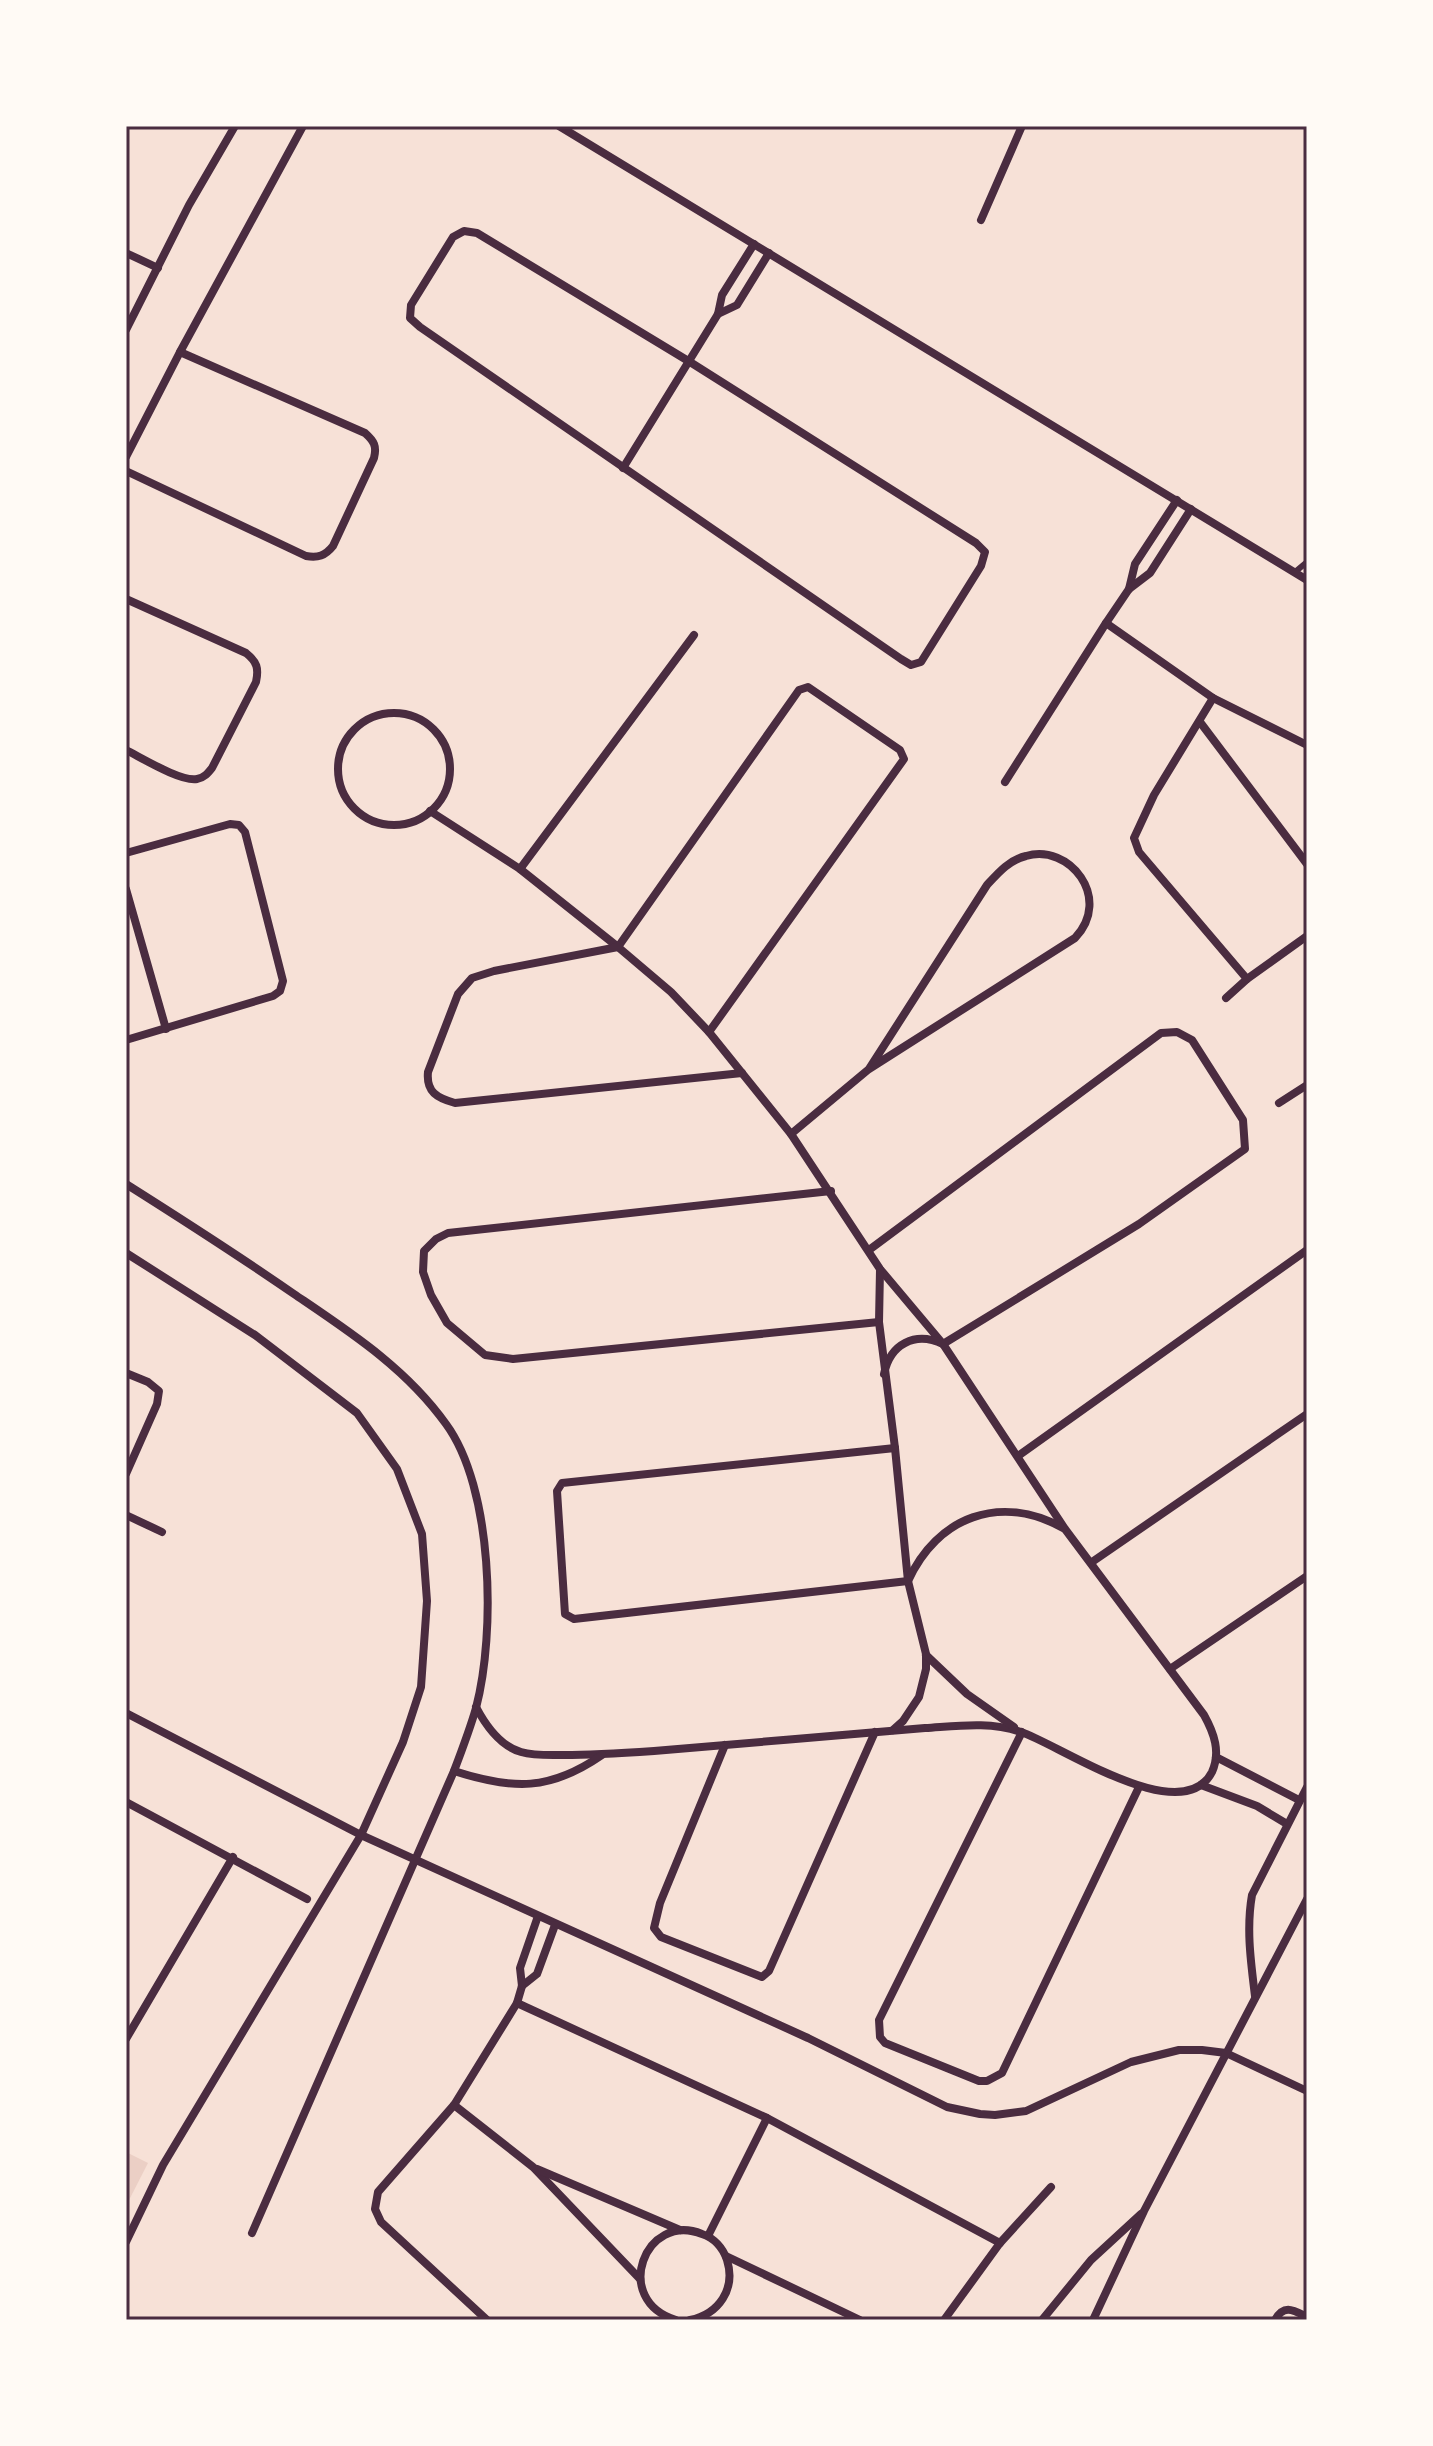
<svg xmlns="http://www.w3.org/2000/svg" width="1433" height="2446" font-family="'Alegreya Sans',sans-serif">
<rect width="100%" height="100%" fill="#f7e1d7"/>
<polygon fill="#ebcfc5" points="126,2152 148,2163 126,2206"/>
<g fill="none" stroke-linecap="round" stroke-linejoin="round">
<polyline stroke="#4a2c40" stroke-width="6" points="1295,572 1307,562"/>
<g stroke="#4a2c40" stroke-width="8">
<polyline points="559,126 1307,580"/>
<polyline points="981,220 1022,126"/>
<polygon points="464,231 477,233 690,362 976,543 985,552 981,566 921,662 911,665 901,659 420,327 410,318 411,305 453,237"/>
<polyline points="126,253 158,268"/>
<polyline points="718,314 737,305 769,253"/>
<polyline points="126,330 189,205 235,126"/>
<polyline points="126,457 180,352 303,126"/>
<polyline points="623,468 718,314 722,295 754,244"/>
<path d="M126,471L306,556C318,558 325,556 333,546L374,458C377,446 374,441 365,433L180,352"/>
<polyline points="1129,589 1135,564 1177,500"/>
<path d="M126,599L246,653C257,662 259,668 256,682L212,768C208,773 204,778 197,779C181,782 142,758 126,750"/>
<polyline points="1106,623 1213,698 1307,745"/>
<polyline points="1213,698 1154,795 1134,838 1139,852 1247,979"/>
<circle cx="394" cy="769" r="56"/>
<polyline points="1200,722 1307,864"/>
<polyline points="1005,782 1106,623 1129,589 1150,573 1191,509"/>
<path d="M430,811L520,869L618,947L671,992L709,1032L791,1134L880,1269L943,1344L1065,1529L1204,1715C1214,1733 1221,1752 1212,1772C1182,1830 1060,1745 1021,1732C990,1721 957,1726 925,1728C835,1735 744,1744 654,1751C624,1753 594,1755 564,1755C550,1755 535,1756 521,1752C500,1746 486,1726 476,1707"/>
<polyline points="126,853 230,824 239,825 245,832 283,981 280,991 273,996 126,1040"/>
<polyline points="520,869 694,635"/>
<polyline points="126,889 166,1029"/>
<polyline points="1226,998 1247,979 1307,936"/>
<path d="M709,1032L904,759L900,750L808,687L799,690L618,947L494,971L472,978L458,994L428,1072C426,1092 437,1098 455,1103L742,1073"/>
<polyline points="1279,1103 1307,1085"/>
<path d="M791,1134L869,1069L1075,938C1113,898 1069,843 1026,856C1009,860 998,873 987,885L869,1069"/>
<path d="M126,1184C183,1220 239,1256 294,1294C350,1332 406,1368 446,1424C493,1488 496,1632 476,1708C470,1729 462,1750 454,1771L252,2233"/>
<polyline points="831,1191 448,1233 436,1239 424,1251 423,1272 431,1295 447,1323 485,1355 513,1359 879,1322"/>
<path d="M869,1250L1161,1033L1177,1032L1192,1040L1243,1120L1245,1149L1139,1224L943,1344C915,1331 890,1344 884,1374"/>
<polyline points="126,1253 255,1335 357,1413 397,1469 422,1534 427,1601 421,1687 403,1742 361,1835 163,2165 126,2242"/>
<polyline points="880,1270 879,1322 895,1448 908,1581 926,1654 926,1669 919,1697 903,1721 893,1730"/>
<polyline points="126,1373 148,1382 159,1391 157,1404 126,1474"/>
<path d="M895,1448L562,1483L557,1491L565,1614L574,1619L908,1581C937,1517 1000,1493 1063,1528"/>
<polyline points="1018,1456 1307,1250"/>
<polyline points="126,1515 162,1532"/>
<polyline points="1092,1562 1307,1414"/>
<polyline points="926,1655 967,1694 1014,1727"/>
<polyline points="1170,1669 1307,1576"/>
<polyline points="126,1713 361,1835 808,2038 947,2107 980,2114 995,2115 1026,2111 1131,2062 1179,2050 1202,2050 1226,2053 1307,2091"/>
<polyline points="1022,1732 879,2020 880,2037 885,2043 979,2081 987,2081 1002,2073 1139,1787"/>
<polyline points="725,1745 660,1903 654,1928 661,1937 762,1977 769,1971 875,1732"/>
<polyline points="1216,1757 1299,1800"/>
<path d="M454,1771C513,1790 550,1791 602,1755"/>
<polyline points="1201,1785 1257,1806 1287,1824"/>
<polyline points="126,1802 307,1899"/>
<polyline points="522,1986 537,1974 555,1925"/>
<path d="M1255,1996C1251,1963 1246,1929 1252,1895L1307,1787"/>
<polyline points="517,2003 767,2118 1000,2243"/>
<polyline points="126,2039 233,1857"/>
<polyline points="454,2105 533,2167 640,2279"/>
<polyline points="537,2169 680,2230"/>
<polyline points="708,2236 767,2118"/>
<polyline points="726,2256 860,2320"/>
<polyline points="487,2320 381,2222 375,2209 378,2192 454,2105 517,2003 522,1986 520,1968 538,1916"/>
<path d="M676,2320C611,2300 645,2211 702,2234C714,2238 723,2248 727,2260C736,2289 719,2314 690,2320"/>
<polyline points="944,2320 1000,2243 1051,2187"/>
<polyline points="1042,2320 1091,2260 1141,2214"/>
<polyline points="1093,2320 1144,2211 1307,1899"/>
<path d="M1275,2320C1284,2304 1293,2310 1307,2317"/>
</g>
</g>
<rect width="1433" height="2446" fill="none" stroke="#fffaf5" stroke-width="256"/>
<rect x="128" y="128" width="1177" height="2190" fill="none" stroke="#4a2c40" stroke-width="3"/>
</svg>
